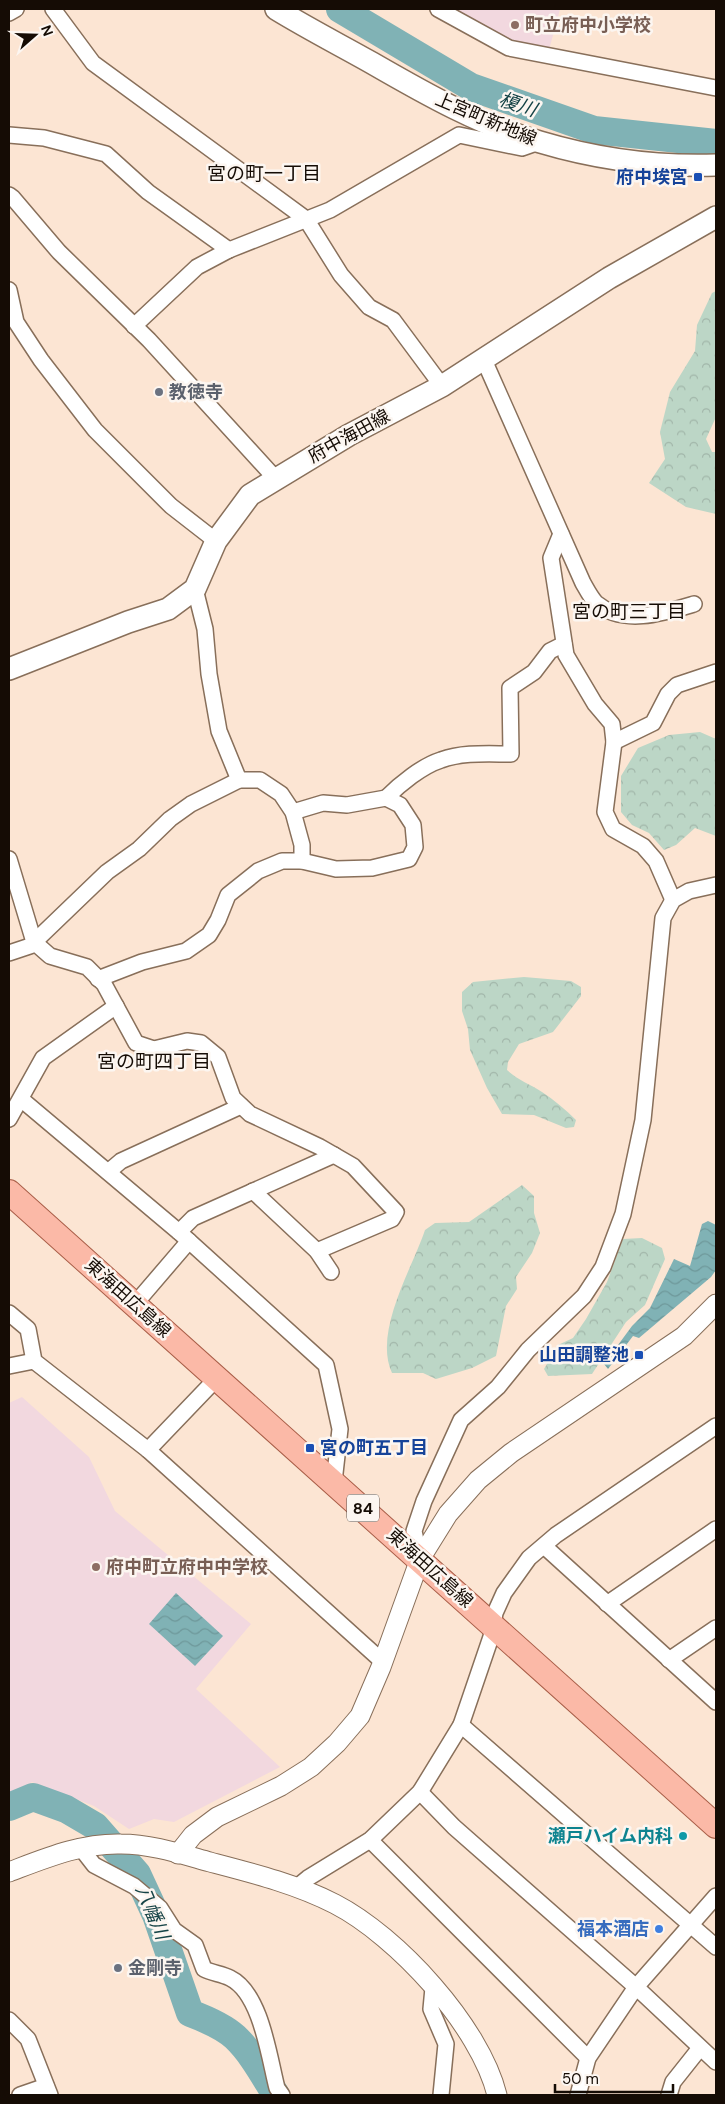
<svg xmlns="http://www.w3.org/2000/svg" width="725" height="2104" font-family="'DM Sans','Noto Sans JP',sans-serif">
<defs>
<pattern id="forest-crowns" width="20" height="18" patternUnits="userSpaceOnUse" patternTransform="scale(1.25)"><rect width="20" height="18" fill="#bcd6c6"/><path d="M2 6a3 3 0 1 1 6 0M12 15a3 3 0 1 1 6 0" fill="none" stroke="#a1b6a9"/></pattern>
<pattern id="water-waves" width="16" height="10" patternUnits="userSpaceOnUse" patternTransform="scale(1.25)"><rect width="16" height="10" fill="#80b2b5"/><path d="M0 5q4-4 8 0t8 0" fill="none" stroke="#6e989a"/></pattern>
</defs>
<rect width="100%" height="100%" fill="#fce5d3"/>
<g fill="#f2d8df">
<polygon points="448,9 560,9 549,50 502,40"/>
<polygon points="22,1397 89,1457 115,1511 251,1624 196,1689 280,1767 174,1822 154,1819 129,1829 94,1806 32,1782 9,1796 9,1403"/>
</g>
<g fill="url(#forest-crowns)">
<polygon points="716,291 716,417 706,439 712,452 716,452 716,514 686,507 649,483 665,459 660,432 670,392 695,351 697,325 712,293"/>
<polygon points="700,732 716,739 716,836 695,828 676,845 664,850 649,833 632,825 621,812 621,776 638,748 669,735"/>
<path d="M524,977L571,981L581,987V996L553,1032L519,1044L508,1062L507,1070C518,1080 530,1084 542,1092C554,1100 566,1110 576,1120L574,1127L566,1128L534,1115L502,1114L487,1088L470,1050L468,1029L462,1011V992L473,982Z"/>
<path d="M522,1185L534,1196V1213L540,1233L532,1253L516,1277L517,1289L506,1306L496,1356L472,1368L436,1379L423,1373H392C373,1332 412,1269 425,1230L435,1223L469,1222Z"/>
<polygon points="642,1238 662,1248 665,1259 645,1305 626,1322 592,1374 548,1376 544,1369 558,1345 573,1338 586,1319 607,1282 623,1239"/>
</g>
<g fill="url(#water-waves)">
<polygon points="708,1221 716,1225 716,1270 711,1277 639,1338 633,1336 608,1369 604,1364 632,1326 650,1308 674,1259 690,1266 702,1224"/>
<polygon points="176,1593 223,1636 195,1666 149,1624"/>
</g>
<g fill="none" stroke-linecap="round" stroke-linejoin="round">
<g stroke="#80b2b5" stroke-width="28">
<polyline points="340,9 471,87 594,130 716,143"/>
<path d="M9,1807L33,1797L66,1809L95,1826L137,1874L156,1915L190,2013C206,2019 223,2026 235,2037C252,2053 264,2076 276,2095"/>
</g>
<g stroke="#886f5a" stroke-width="18">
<g id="minor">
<polyline points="53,9 93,63 306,219 341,275 369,307 393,320 442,386"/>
<polyline points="438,9 509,48 716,88"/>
<polyline points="9,13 16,9"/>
<polyline points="9,135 44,138 106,154 148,192 229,250"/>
<polyline points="9,195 13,198 59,252 149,340 276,479"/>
<polyline points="9,290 16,322 41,360 95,430 171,506 216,541"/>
<polyline points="134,326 197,267 229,250 330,210 459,135 522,148 539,142"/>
<path d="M484,360L583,583C587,590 591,598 596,603C623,626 664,613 694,604"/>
<polyline points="561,534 551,558 566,655 595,704 612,724 614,742 605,812 613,829 643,846 656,861 673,900"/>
<polyline points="195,589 205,629 209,674 219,731 239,780"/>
<polyline points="614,742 653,723 668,694 677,685 716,672"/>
<path d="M386,798C400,784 422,766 441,760C463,752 488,754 511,754L510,688L534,672L550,651L564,644"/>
<polyline points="9,859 34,942 50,956 87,967 104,984 136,1043 154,1049 187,1041 201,1043 218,1057 233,1098 250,1114 320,1147 353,1166 396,1212 392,1219 317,1251"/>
<polyline points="9,953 30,946 107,872 139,849 170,819 191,804 239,780 260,780 281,794 293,812 302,845 302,861"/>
<polyline points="98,979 142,962 186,951 209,935 218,920 228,895 258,871 282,861 302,861 336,869 372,868 409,859 415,847 413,825 400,805 386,798 347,805 323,803 293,812"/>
<polyline points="21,1099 179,1232 326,1365 340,1429 334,1482"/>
<polyline points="9,1119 43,1058 116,1006"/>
<polyline points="108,1172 121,1161 241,1106"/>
<polyline points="253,1191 317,1251 331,1272"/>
<polyline points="179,1232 193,1218 334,1155"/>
<polyline points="135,1304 189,1241"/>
<polyline points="9,1313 28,1329 34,1361 148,1450 383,1662"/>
<polyline points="9,1366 34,1361"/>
<polyline points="148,1450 217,1378"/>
<polyline points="544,1546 716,1702"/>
<polyline points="420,1559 414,1531 424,1501 461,1420 498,1387 528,1350 584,1296 603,1267 623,1214 643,1120 663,918 673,900 689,891 716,885"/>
<polyline points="607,1604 716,1529"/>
<polyline points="669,1660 716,1628"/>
<polyline points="461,1725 716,1947"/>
<polyline points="420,1792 454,1827 636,1987 716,2062"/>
<polyline points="370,1840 588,2058"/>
<path d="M80,1847L94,1865L134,1886L160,1908L174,1930L195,1945L204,1969C212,1973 222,1974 230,1978C261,1993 269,2057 277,2088L282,2095"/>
<polyline points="297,1887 308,1878 370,1840 420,1792 461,1725 491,1637 495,1613 504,1593 529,1558 556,1535 716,1426"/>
<polyline points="433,1988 431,2009 446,2044 441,2095"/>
<polyline points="9,2020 28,2039 50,2095"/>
<polyline points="20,2095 46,2086"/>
<polyline points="578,2095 588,2058 636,1987 716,1896"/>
<polyline points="669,2095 673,2082 700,2048"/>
</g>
</g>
<g stroke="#886f5a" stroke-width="21">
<g id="tertiary">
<polyline points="178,1854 193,1835 217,1817 281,1786 311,1767 337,1743 360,1716 381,1667 420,1559 448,1514 478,1480 511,1453 684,1336 716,1304"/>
<path d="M9,1872C46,1858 81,1843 121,1844C151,1844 181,1854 210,1862C252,1873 296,1884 335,1904C397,1936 480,2026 497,2095"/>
</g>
</g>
<g stroke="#886f5a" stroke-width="24">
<g id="secondary">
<path d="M276,9C307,28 340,45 372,63C424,93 482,126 540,142C597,159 657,167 716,165"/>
<polyline points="9,669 128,622 168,609 195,589 216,541 250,495 349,435 442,386 609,278 716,217"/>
</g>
</g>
<g stroke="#a95e48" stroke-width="26">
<polyline id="primary" points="9,1192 716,1826"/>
</g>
<use href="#minor" stroke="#fff" stroke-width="15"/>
<use href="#tertiary" stroke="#fff" stroke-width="19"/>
<use href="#secondary" stroke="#fff" stroke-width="21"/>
<use href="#primary" stroke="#fbb9a7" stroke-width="24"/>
</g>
<g fill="#8d6e63" stroke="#fcf6f1" stroke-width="2">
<circle cx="515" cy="25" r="5"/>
<circle cx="96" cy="1567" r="5"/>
</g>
<g fill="#1a4fb4" stroke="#fcf6f1" stroke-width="2">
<rect x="693" y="172" width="10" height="10" rx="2.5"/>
<rect x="634" y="1350" width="10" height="10" rx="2.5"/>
<rect x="305" y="1443" width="10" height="10" rx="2.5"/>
</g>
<g fill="#6b7280" stroke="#fcf6f1" stroke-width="2">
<circle cx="159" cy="392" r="5"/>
<circle cx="118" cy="1968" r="5"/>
</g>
<circle fill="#0f9aa8" stroke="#fcf6f1" stroke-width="2" cx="683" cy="1836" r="5"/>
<circle fill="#3f7fe0" stroke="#fcf6f1" stroke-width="2" cx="659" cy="1929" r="5"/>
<g text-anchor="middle" stroke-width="5" stroke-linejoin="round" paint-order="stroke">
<rect fill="#fcf6f1" stroke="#5a524c" stroke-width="1" x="347" y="1494.5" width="32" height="27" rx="4"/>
<g font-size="16" font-weight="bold" fill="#150c05">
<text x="363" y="1514">84</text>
</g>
<g font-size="18" font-weight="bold" fill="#785e54" stroke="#fcf6f1" text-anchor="start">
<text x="525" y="31">町立府中小学校</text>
<text x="106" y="1573">府中町立府中中学校</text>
</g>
<g font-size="18" fill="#150c05" stroke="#fcf6f1">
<text transform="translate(486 119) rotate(23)" y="6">上宮町新地線</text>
<text transform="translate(349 436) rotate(-29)" y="6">府中海田線</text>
<text transform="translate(128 1298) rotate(42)" y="6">東海田広島線</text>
<text transform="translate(430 1568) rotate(42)" y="6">東海田広島線</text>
</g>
<g font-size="18" font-weight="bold" fill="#164399" stroke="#fcf6f1" text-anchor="end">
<text x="688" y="183">府中埃宮</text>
<text x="629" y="1361">山田調整池</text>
<text x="320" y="1454" text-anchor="start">宮の町五丁目</text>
</g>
<g font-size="18" font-weight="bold" fill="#5b616d" stroke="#fcf6f1" text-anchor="start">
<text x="169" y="398">教徳寺</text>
<text x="128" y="1974">金剛寺</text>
</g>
<g font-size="18" font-weight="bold" fill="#0d838f" stroke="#fcf6f1" text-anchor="end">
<text x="673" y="1842">瀬戸ハイム内科</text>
</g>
<g font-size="18" font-weight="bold" fill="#366cbe" stroke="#fcf6f1" text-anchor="end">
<text x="649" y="1935">福本酒店</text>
</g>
<g font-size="19" font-style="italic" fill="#154346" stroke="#fcf6f1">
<text transform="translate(518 104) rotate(19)" y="7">榎川</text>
<text transform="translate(153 1912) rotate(67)" y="7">八幡川</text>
</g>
<g font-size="19" fill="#150c05" stroke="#fcf6f1">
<text x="264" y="180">宮の町一丁目</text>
<text x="629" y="618">宮の町三丁目</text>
<text x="154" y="1068">宮の町四丁目</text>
</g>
</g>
<rect width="725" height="2104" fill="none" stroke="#150c05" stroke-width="20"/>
<g transform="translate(35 35) rotate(70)" stroke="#fcf6f1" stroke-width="4" paint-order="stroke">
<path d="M0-4L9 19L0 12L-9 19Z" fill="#150c05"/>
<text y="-8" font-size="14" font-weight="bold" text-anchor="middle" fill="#150c05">N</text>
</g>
<path d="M555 2084v8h118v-8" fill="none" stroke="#150c05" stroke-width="2.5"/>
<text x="562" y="2084" font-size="15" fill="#150c05" stroke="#fcf6f1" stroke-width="4" paint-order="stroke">50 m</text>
</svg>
